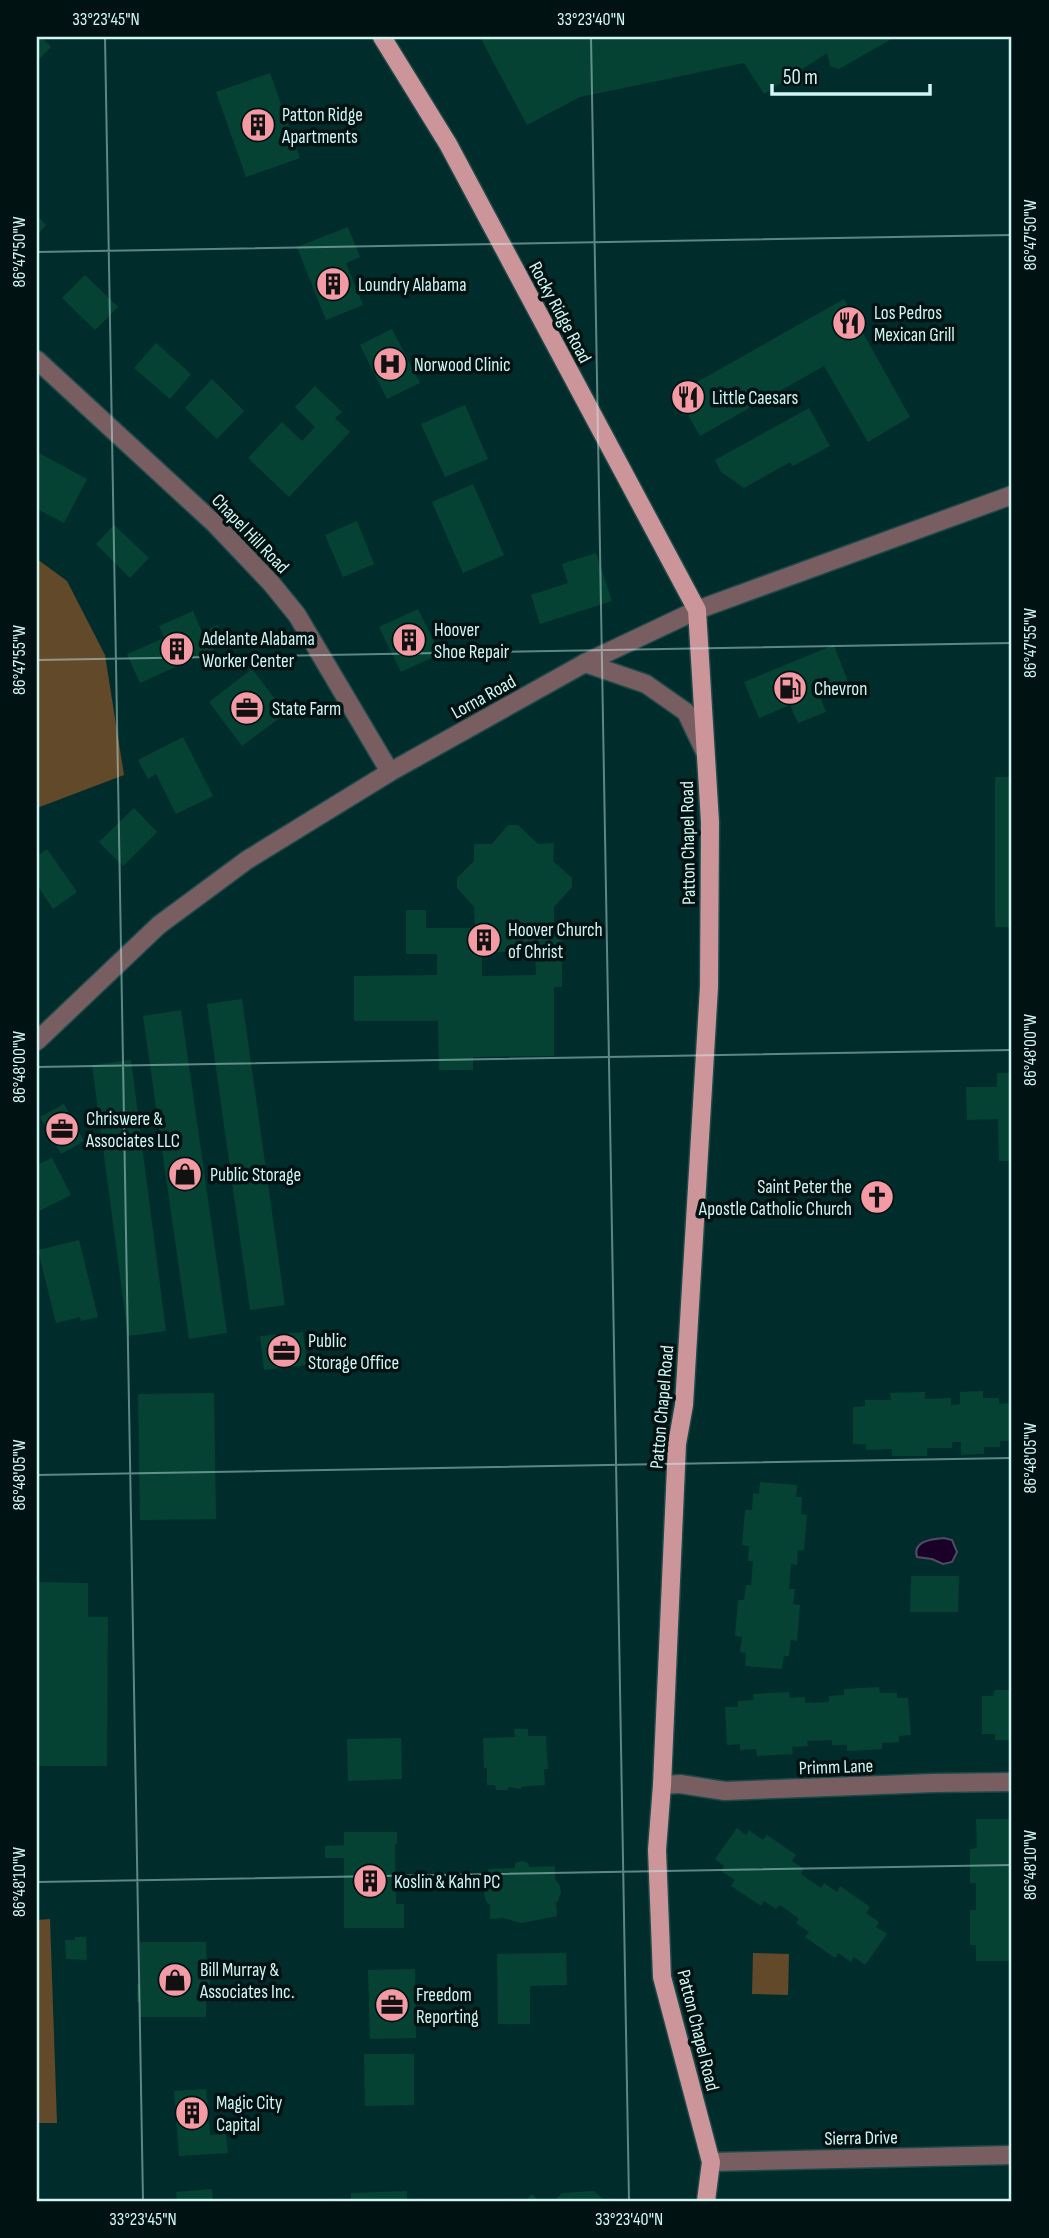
<svg xmlns="http://www.w3.org/2000/svg" width="1049" height="2238" font-family="'Sofia Sans Condensed',sans-serif">
<rect width="100%" height="100%" fill="#002d2c"/>
<g fill="#61492a">
<polygon points="37,559 67,581 105,655 124,775 37,808"/>
<polygon points="50,1919 57,2123 37,2123 37,1920"/>
<polygon points="753,1953 789,1954 788,1995 752,1994"/>
</g>
<path fill="#1a0027" stroke="#514a64" stroke-width="2" d="M944,1538L952,1540L957,1552L952,1562L943,1564L932,1559L917,1557C912,1541 932,1539 944,1538Z"/>
<g fill="#064234" fill-rule="evenodd">
<polygon points="37,37 41,37 51,47 37,61"/>
<polygon points="480,37 895,37 839,69 830,66 827,53 764,94 744,63 580,97 527,125"/>
<polygon points="270,73 300,158 246,177 216,92"/>
<polygon points="37,216 46,225 37,235"/>
<polygon points="348,227 360,257 346,263 363,305 326,320 297,247"/>
<polygon points="85,275 118,307 95,330 62,298"/>
<polygon points="844,299 910,417 868,442 824,366 700,436 676,394"/>
<polygon points="392,329 420,383 387,399 360,345"/>
<polygon points="156,343 191,374 170,399 134,368"/>
<polygon points="212,379 244,411 217,439 185,408"/>
<polygon points="315,386 342,412 335,418 350,432 289,497 248,458 282,422 302,441 315,427 295,407"/>
<polygon points="465,405 488,459 445,477 421,424"/>
<polygon points="809,408 830,446 793,466 790,462 744,488 721,472 715,460"/>
<polygon points="37,452 87,479 64,523 37,509"/>
<polygon points="473,484 504,555 463,573 432,502"/>
<polygon points="357,521 374,564 343,577 325,535"/>
<polygon points="114,525 149,558 130,578 96,544"/>
<polygon points="596,553 612,601 540,624 531,595 568,583 562,564"/>
<polygon points="418,609 440,654 401,672 379,627"/>
<polygon points="193,611 202,632 218,625 226,644 140,683 127,654 164,638 159,626"/>
<polygon points="834,645 848,682 819,694 826,712 798,723 790,705 759,718 744,682"/>
<polygon points="252,669 286,713 242,746 209,702"/>
<polygon points="183,737 213,796 176,814 156,774 148,779 138,760"/>
<rect x="995" y="777" width="17" height="150"/>
<polygon points="134,808 157,832 123,866 99,842"/>
<path d="M508,825H518L538,844L554,843L553,861L572,878V887L554,907V927H562V987H554V1056L473,1057V1070H439L438,1021H354V976L437,975V954H406V910H426V928H475L474,907L457,888V878L474,861V844H492ZM482,952H535L536,975L482,976Z"/>
<polygon points="47,849 77,892 53,909 37,885 37,856"/>
<polygon points="242,999 285,1305 250,1310 207,1004"/>
<polygon points="181,1010 227,1333 189,1339 143,1016"/>
<polygon points="131,1060 166,1331 128,1336 92,1065"/>
<polygon points="997,1073 1012,1073 1012,1161 999,1161 998,1119 967,1120 966,1087 997,1087"/>
<polygon points="64,1104 84,1141 61,1154 40,1117"/>
<polygon points="52,1158 71,1195 37,1212 37,1165"/>
<polygon points="79,1240 98,1317 81,1321 80,1317 56,1323 38,1250"/>
<polygon points="303,1332 307,1365 264,1370 260,1336"/>
<polygon points="983,1391 983,1398 999,1398 999,1404 1012,1403 1012,1441 1000,1441 1000,1447 984,1447 984,1454 961,1455 961,1442 952,1442 952,1448 927,1448 927,1456 892,1456 892,1449 866,1450 866,1444 853,1444 853,1407 865,1406 865,1400 891,1400 890,1393 925,1392 925,1399 951,1398 951,1405 960,1404 960,1392"/>
<polygon points="214,1393 216,1519 140,1520 138,1394"/>
<polygon points="760,1482 797,1485 796,1497 802,1497 801,1514 807,1515 804,1550 798,1550 797,1565 791,1564 789,1589 795,1589 793,1604 800,1605 797,1641 791,1640 789,1656 784,1656 782,1669 745,1666 746,1653 740,1652 742,1637 735,1636 738,1600 744,1600 746,1585 751,1585 753,1561 748,1561 749,1546 742,1545 745,1510 752,1510 753,1493 759,1494"/>
<polygon points="911,1576 959,1576 958,1612 910,1612"/>
<polygon points="37,1582 88,1583 88,1617 108,1617 107,1766 37,1766"/>
<polygon points="879,1687 880,1693 897,1693 897,1698 908,1698 911,1735 899,1736 899,1742 882,1743 882,1749 847,1751 847,1745 832,1745 832,1740 807,1741 808,1746 792,1747 793,1754 757,1756 756,1749 740,1750 740,1744 727,1745 725,1707 738,1707 738,1701 754,1700 753,1694 789,1692 790,1698 805,1697 805,1703 829,1702 829,1696 844,1695 844,1689"/>
<polygon points="994,1690 1012,1690 1012,1740 995,1740 995,1734 982,1734 982,1696 994,1696"/>
<polygon points="514,1729 528,1729 528,1736 546,1736 548,1769 544,1769 545,1785 528,1786 521,1787 521,1789 508,1787 508,1790 496,1790 495,1785 487,1785 487,1768 484,1768 483,1738 515,1737"/>
<polygon points="401,1738 402,1779 348,1781 347,1739"/>
<polygon points="976,1819 1012,1819 1012,1961 976,1961 976,1945 970,1945 970,1910 976,1910 976,1883 970,1883 970,1849 977,1848"/>
<polygon points="737,1828 746,1835 749,1830 763,1840 767,1835 796,1855 792,1861 804,1869 801,1874 821,1888 824,1883 837,1892 840,1886 870,1907 866,1913 879,1922 876,1927 887,1934 865,1965 854,1957 851,1962 838,1953 835,1958 805,1937 809,1932 796,1923 799,1919 780,1905 776,1909 764,1901 761,1906 731,1886 735,1880 721,1871 724,1866 715,1859"/>
<polygon points="344,1832 397,1832 397,1844 395,1844 396,1904 404,1904 404,1928 344,1928 344,1858 325,1858 325,1846 344,1845"/>
<polygon points="522,1861 528,1863 529,1867 555,1866 555,1879 559,1884 561,1892 558,1901 556,1902 557,1916 521,1923 503,1918 490,1919 490,1905 486,1901 484,1893 486,1885 489,1883 488,1869 515,1868 515,1863"/>
<polygon points="75,1937 86,1937 87,1960 66,1959 65,1940 75,1940"/>
<polygon points="140,1942 206,1942 207,1976 210,1977 210,2002 206,2002 206,2017 140,2017 140,2002 137,2002 137,1984 140,1984"/>
<polygon points="566,1953 567,1985 530,1986 530,2024 498,2024 497,1954"/>
<polygon points="415,1969 416,2038 370,2039 368,1970"/>
<polygon points="364,2054 414,2054 414,2105 365,2106"/>
<polygon points="206,2089 210,2135 226,2134 228,2153 179,2156 174,2091"/>
<polygon points="212,2189 213,2201 177,2201 176,2192"/>
<polygon points="407,2191 407,2201 351,2201 351,2193"/>
<polygon points="594,2191 605,2201 554,2201 562,2193"/>
<polygon points="532,2194 539,2201 525,2201"/>
</g>
<g fill="none" stroke-linecap="round" stroke-linejoin="round">
<g stroke="#1d4948" stroke-width="21">
<g id="minor">
<polyline points="37,360 215,524 271,583 297,615 390,772"/>
<polyline points="585,663 646,684 686,712 705,752"/>
<polyline points="37,1041 159,925 247,860 390,772 585,663 697,610 1012,495"/>
<polyline points="662,1785 680,1784 725,1791 934,1783 1012,1782"/>
<polyline points="711,2162 1012,2155"/>
</g>
</g>
<g stroke="#1d4948" stroke-width="21">
<polyline id="major" points="382,37 448,144 697,610 710,822 709,987 684,1405 677,1444 662,1785 657,1850 662,1977 711,2162 706,2201"/>
</g>
<use href="#minor" stroke="#785e60" stroke-width="18"/>
<use href="#major" stroke="#cb959a" stroke-width="18"/>
</g>
<path fill="none" stroke="#d0f5f3" stroke-width="2" stroke-opacity="0.45" d="M105,37L143,2201M591,37L629,2201M37,252L1012,235M37,660L1012,643M37,1067L1012,1050M37,1475L1012,1458M37,1882L1012,1865"/>
<defs>
<g id="building-disc" transform="scale(1.75)"><circle r="9.5" fill="#f49aa4" stroke="#001312"/><path d="M-4-6H4V6H1V3H-1V6H-4ZM-2.5-4.3h1.7v1.8h-1.7ZM.8-4.3h1.7v1.8H.8ZM-2.5-1h1.7V.8h-1.7ZM.8-1h1.7V.8H.8Z" fill="#111"/></g>
<g id="restaurant-disc" transform="scale(1.75)"><circle r="9.5" fill="#f49aa4" stroke="#001312"/><path d="M-5-6h1v4h1v-4h1v4h1v-4h1v5L-1.5 .5V6h-2V.5L-5-1ZM5-6V6H3V1.5H1.5Q1.5-4 5-6Z" fill="#111"/></g>
<g id="hospital-disc" transform="scale(1.75)"><circle r="9.5" fill="#f49aa4" stroke="#001312"/><path d="M-5-5h3v3.5h4V-5h3V5h-3V1.5h-4V5h-3Z" fill="#111"/></g>
<g id="fuel-disc" transform="scale(1.75)"><circle r="9.5" fill="#f49aa4" stroke="#001312"/><path d="M-5.5-6h7V0h2V4h1.3V-2.5L3-4.5l.8-.8L6-3V5H2.5V1h-1V6h-7ZM-4.2-4.7v3.2H.2V-4.7Z" fill="#111"/></g>
<g id="office-disc" transform="scale(1.75)"><circle r="9.5" fill="#f49aa4" stroke="#001312"/><path d="M-6-3h4V-5.5h4V-3h4V5H-6ZM-1-4.5V-3h2v-1.5ZM-6 0V1H6V0Z" fill="#111"/></g>
<g id="shop-disc" transform="scale(1.75)"><circle r="9.5" fill="#f49aa4" stroke="#001312"/><path d="M-5-2.5h2.3a2.7 3.5 0 0 1 5.4 0H5L5.5 6h-11ZM-1.5-2.5h3a1.5 2.3 0 0 0-3 0Z" fill="#111"/></g>
<g id="church-disc" transform="scale(1.75)"><circle r="9.5" fill="#f49aa4" stroke="#001312"/><path d="M-1.2-6h2.4v3.5h3.3v2.4h-3.3V6h-2.4V-.1h-3.3v-2.4h3.3Z" fill="#111"/></g>
</defs>
<g fill-rule="evenodd">
<use href="#building-disc" x="258" y="125"/>
<use href="#building-disc" x="333" y="284"/>
<use href="#restaurant-disc" x="849" y="323"/>
<use href="#hospital-disc" x="390" y="364"/>
<use href="#restaurant-disc" x="688" y="397"/>
<use href="#building-disc" x="409" y="640"/>
<use href="#building-disc" x="177" y="649"/>
<use href="#fuel-disc" x="790" y="688"/>
<use href="#office-disc" x="247" y="708"/>
<use href="#building-disc" x="484" y="940"/>
<use href="#office-disc" x="62" y="1129"/>
<use href="#shop-disc" x="185" y="1174"/>
<use href="#church-disc" x="877" y="1197"/>
<use href="#office-disc" x="284" y="1351"/>
<use href="#building-disc" x="370" y="1881"/>
<use href="#shop-disc" x="175" y="1980"/>
<use href="#office-disc" x="392" y="2005"/>
<use href="#building-disc" x="192" y="2113"/>
</g>
<g text-anchor="middle" stroke-width="7" stroke-linejoin="round" paint-order="stroke">
<g font-size="19" fill="#d0f5f3" stroke="#001312" text-anchor="start">
<text x="282" y="121">Patton Ridge<tspan x="282" dy="22">Apartments</tspan></text>
<text x="358" y="291">Loundry Alabama</text>
<text x="874" y="319">Los Pedros<tspan x="874" dy="22">Mexican Grill</tspan></text>
<text x="414" y="371">Norwood Clinic</text>
<text x="712" y="404">Little Caesars</text>
<text x="434" y="636">Hoover<tspan x="434" dy="22">Shoe Repair</tspan></text>
<text x="202" y="645">Adelante Alabama<tspan x="202" dy="22">Worker Center</tspan></text>
<text x="814" y="695">Chevron</text>
<text x="272" y="715">State Farm</text>
<text x="508" y="936">Hoover Church<tspan x="508" dy="22">of Christ</tspan></text>
<text x="86" y="1125">Chriswere &amp;<tspan x="86" dy="22">Associates LLC</tspan></text>
<text x="210" y="1181">Public Storage</text>
<text x="852" y="1193" text-anchor="end">Saint Peter the<tspan x="852" dy="22">Apostle Catholic Church</tspan></text>
<text x="308" y="1347">Public<tspan x="308" dy="22">Storage Office</tspan></text>
<text x="394" y="1888">Koslin &amp; Kahn PC</text>
<text x="200" y="1976">Bill Murray &amp;<tspan x="200" dy="22">Associates Inc.</tspan></text>
<text x="416" y="2001">Freedom<tspan x="416" dy="22">Reporting</tspan></text>
<text x="216" y="2109">Magic City<tspan x="216" dy="22">Capital</tspan></text>
</g>
<g font-size="19" fill="#d0f5f3" stroke="#001312">
<text transform="translate(561 312) rotate(62)" y="7">Rocky Ridge Road</text>
<text transform="translate(251 533) rotate(46)" y="7">Chapel Hill Road</text>
<text transform="translate(483 696) rotate(-29)" y="7">Lorna Road</text>
<text transform="translate(687 843) rotate(-91)" y="7">Patton Chapel Road</text>
<text transform="translate(661 1407) rotate(-85)" y="7">Patton Chapel Road</text>
<text transform="translate(836 1766) rotate(-2)" y="7">Primm Lane</text>
<text transform="translate(699 2030) rotate(76)" y="7">Patton Chapel Road</text>
<text transform="translate(861 2137) rotate(-1)" y="7">Sierra Drive</text>
</g>
</g>
<rect width="1049" height="2238" fill="none" stroke="#001312" stroke-width="77"/>
<path d="M772 84v10h158v-10" fill="none" stroke="#d0f5f3" stroke-width="3.5"/>
<text x="783" y="84" font-size="21" fill="#d0f5f3" stroke="#001312" stroke-width="5" paint-order="stroke">50 m</text>
<rect x="38" y="38" width="972" height="2162" fill="none" stroke="#d0f5f3" stroke-width="2.5"/>
<g font-size="18" text-anchor="middle" fill="#d0f5f3">
<text x="106" y="25">33°23'45"N</text>
<text x="591" y="25">33°23'40"N</text>
<text transform="translate(1030 235) rotate(-90)" y="6">86°47'50"W</text>
<text transform="translate(19 252) rotate(-90)" y="6">86°47'50"W</text>
<text transform="translate(1030 643) rotate(-90)" y="6">86°47'55"W</text>
<text transform="translate(19 660) rotate(-90)" y="6">86°47'55"W</text>
<text transform="translate(1030 1050) rotate(-90)" y="6">86°48'00"W</text>
<text transform="translate(19 1067) rotate(-90)" y="6">86°48'00"W</text>
<text transform="translate(1030 1458) rotate(-90)" y="6">86°48'05"W</text>
<text transform="translate(19 1475) rotate(-90)" y="6">86°48'05"W</text>
<text transform="translate(1030 1865) rotate(-90)" y="6">86°48'10"W</text>
<text transform="translate(19 1882) rotate(-90)" y="6">86°48'10"W</text>
<text x="143" y="2225">33°23'45"N</text>
<text x="629" y="2225">33°23'40"N</text>
</g>
</svg>
